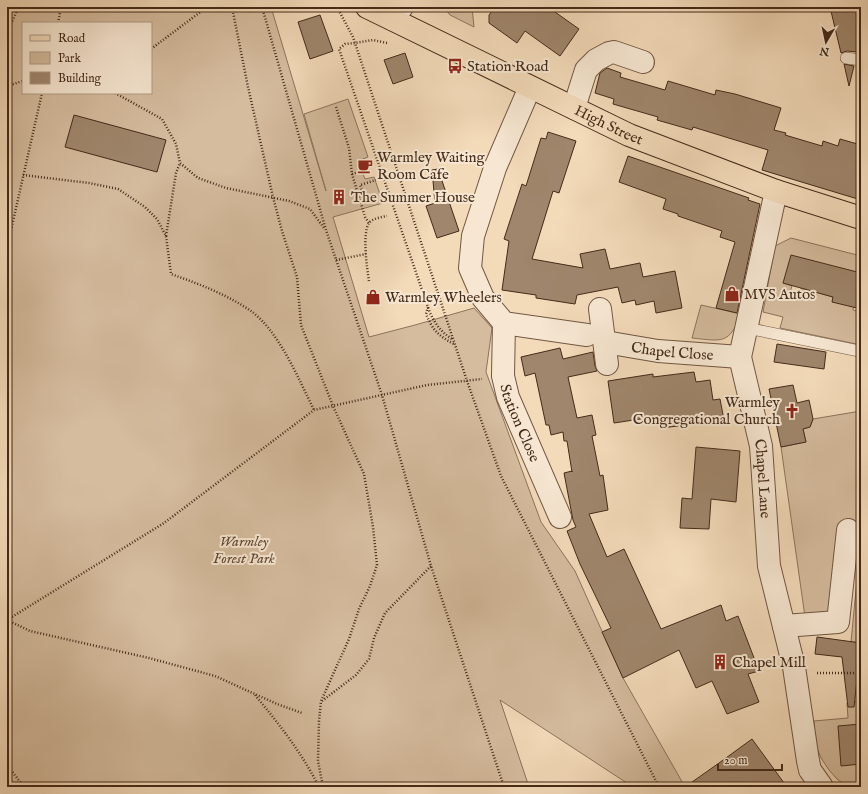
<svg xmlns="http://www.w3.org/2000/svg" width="868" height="794" font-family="'IM FELL English',serif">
<rect width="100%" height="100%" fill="#f3dab9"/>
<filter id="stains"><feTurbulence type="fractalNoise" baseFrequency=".005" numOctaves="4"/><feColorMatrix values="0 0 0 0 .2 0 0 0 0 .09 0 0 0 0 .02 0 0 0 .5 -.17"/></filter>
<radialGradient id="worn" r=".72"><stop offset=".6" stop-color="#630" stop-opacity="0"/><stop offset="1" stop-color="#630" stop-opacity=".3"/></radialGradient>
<g fill="#d5bc9e" stroke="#8c745c" fill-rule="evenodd">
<path d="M7,7H271L326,191L304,114L348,99L368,157L358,161L365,179L374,177L383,203L333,217L369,337L415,325L474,308L492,328L486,372L541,522L575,571L623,678L685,787H633L500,700L529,787H7ZM23,23H151V93H23Z"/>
<polygon points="444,7 472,7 474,27 450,15"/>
<polygon points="791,238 861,256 861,274 783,283 792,286 790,292 798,294 801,288 854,303 853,310 861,312 861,345 780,328 783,317 763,312 775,246"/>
<path d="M701,305L741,314C729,345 722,341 692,338Z"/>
<polygon points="861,411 861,522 844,527 833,615 805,617 781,447 806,442 803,429 810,427 813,419"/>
<polygon points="861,538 861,643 851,642"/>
<polygon points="861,701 861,787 848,787 837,779 829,770 821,758 815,743 814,721 848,718 847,703"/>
</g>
<g fill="#9f866c" stroke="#442b19">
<polygon points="495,7 548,7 579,29 560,56 525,31 517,43 489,23 489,15"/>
<polygon points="830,7 861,7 861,40 858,52 847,51 841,53"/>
<polygon points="320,15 333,51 310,59 298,22"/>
<polygon points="405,53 413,77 393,84 384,60"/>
<polygon points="844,64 854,66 849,86"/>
<polygon points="607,68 621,73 620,77 665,90 668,81 715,95 716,90 735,94 781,108 774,130 786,133 785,135 822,146 823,141 838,146 840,139 861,145 861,200 762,170 768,150 693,127 692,130 657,120 658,117 613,104 614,99 595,93 600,73"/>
<polygon points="74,115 166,140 157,172 65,147"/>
<polygon points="548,132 576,141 559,193 553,191 532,259 583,268 580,254 605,249 610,269 640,263 643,277 675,271 682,308 656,313 654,301 636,305 635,300 622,303 618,287 577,295 575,304 536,298 536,295 502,290 509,241 504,239 522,184 526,186 541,138 546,139"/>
<polygon points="628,156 749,198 748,200 760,204 737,313 716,308 735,242 720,237 722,231 678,216 678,214 663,209 666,199 619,182"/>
<polygon points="438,169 459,231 437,238 426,206 435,203 432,170"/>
<polygon points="791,255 861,273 861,309 832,302 833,297 783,283"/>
<polygon points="777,344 826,352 824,369 774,362"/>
<polygon points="560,348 563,359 593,352 595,366 597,371 568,377 577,418 592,415 596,435 592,436 600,476 603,475 608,510 589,514 607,557 624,549 661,629 721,605 726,621 738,616 759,671 748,674 759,702 727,714 712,681 696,688 679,650 623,678 602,632 611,628 580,564 567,531 576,527 573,520 564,473 572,471 572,472 567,441 564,441 563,432 551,435 549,425 546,425 535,373 525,376 521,357"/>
<polygon points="694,372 696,382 710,380 713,400 720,399 724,420 662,428 660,416 614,423 608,381 653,374 653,377"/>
<polygon points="793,385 797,403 809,400 813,419 810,427 803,429 806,442 781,447 769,389"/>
<polygon points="696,447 740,451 736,502 711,499 709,529 680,528 682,498 692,499"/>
<polygon points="817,637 861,643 854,707 848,707 842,657 815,654"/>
<polygon points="861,724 861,764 841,766 838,726"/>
<polygon points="752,739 787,787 685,787 719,763"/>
</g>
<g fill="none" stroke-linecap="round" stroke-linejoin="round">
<g stroke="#705741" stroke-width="12">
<g id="service">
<polyline points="846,58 861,60"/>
<polyline points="747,328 859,351"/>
</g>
</g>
<g stroke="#705741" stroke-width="24">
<g id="minor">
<polyline points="392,19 402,7"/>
<polyline points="530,87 495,168 473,236 470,268 483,298 504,323 587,335"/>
<polyline points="574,108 586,70 596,60 609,53 614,52 643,62"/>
<path id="s1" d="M776,191L740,357L761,446L769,566L794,667L808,761L810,770L822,787"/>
<polyline points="600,309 607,364"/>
<path id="s2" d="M504,323L503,376L508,397L560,517"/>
<path id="s3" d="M605,342L658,351L740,357"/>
<polyline points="784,626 838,622 848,530"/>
</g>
</g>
<g stroke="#442b19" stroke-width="24">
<g id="primary">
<path id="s4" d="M367,7L629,135L776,191L861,218"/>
</g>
</g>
<g stroke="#442b19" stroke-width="2.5" stroke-dasharray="1 2" stroke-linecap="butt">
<polyline points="232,7 248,87 273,197 282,231 297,277 301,325 333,406 364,474 373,527 377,565 370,586 359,609 349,639 321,701 319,721 318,761 323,787"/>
<polyline points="262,7 326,230 382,395 431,566 504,787"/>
<polyline points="339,7 338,9 353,37 467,381 501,476 659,787"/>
<polyline points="58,23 61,7"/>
<polyline points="7,32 19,7"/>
<path d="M387,43L373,40L355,43L345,44L339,49L430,313C436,325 441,332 452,339"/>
<polyline points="151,49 207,7"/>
<polyline points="7,86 23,81"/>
<polyline points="115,93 162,119 176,144 180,163 198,178 226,188 289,201 310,209 324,228"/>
<polyline points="336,107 349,148 352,174 365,217 369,223"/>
<polyline points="352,174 362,171"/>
<path d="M23,175L89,183L118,189L145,207L157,219L166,236L171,274C199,284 226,294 251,311C279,331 299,380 314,410"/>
<polyline points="359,197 364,196 360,185 376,180"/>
<polyline points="166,236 176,173 180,163"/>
<polyline points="7,248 42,93"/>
<polyline points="336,260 366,254"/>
<path d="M369,281C367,268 362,234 369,223C373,218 382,217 387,216"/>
<path d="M428,307L426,314C433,331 439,336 454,344"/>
<polyline points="7,620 164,523 314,410 427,385 482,379"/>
<polyline points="7,620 30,631 149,658 215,676 277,704 302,713"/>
<polyline points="817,673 861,673"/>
<polyline points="7,681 11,667"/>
<path d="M255,695C279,724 302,753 319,787"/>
<polyline points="322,701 356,675 369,659 374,638 385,613 431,566"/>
<polyline points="7,765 24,787"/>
</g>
<use href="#service" stroke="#f7e7d2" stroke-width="11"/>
<use href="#minor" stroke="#f7e7d2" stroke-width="22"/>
<use href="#primary" stroke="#f3dab9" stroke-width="22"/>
</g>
<defs>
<g id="bus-bare" transform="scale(1.2)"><path d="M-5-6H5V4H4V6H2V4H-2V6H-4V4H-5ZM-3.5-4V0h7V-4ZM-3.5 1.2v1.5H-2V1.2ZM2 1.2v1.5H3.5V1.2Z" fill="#8f2418" stroke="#f7e7d2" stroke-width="2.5" paint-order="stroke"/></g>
<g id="cafe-bare" transform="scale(1.2)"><path d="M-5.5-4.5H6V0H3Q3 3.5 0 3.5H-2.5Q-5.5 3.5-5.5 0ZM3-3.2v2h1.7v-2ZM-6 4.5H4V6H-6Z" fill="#8f2418" stroke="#f7e7d2" stroke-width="2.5" paint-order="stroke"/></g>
<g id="building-bare" transform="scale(1.2)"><path d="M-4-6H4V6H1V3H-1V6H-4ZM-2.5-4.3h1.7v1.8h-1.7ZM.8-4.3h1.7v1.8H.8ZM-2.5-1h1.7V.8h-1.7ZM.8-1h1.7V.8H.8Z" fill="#8f2418" stroke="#f7e7d2" stroke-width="2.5" paint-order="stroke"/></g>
<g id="shop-bare" transform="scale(1.2)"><path d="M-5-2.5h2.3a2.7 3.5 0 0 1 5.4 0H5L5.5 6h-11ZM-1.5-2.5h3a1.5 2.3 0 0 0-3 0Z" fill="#8f2418" stroke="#f7e7d2" stroke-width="2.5" paint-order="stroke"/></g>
<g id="church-bare" transform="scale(1.2)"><path d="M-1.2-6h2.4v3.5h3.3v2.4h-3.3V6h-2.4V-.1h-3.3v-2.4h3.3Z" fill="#8f2418" stroke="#f7e7d2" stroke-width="2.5" paint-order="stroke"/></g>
</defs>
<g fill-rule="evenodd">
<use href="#bus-bare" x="455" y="66"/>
<use href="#cafe-bare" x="365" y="166"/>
<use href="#building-bare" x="339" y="197"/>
<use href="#shop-bare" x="732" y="294"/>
<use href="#shop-bare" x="373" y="297"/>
<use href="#church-bare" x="792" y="411"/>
<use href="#building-bare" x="720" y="662"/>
</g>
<g text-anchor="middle" stroke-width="4" stroke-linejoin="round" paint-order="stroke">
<g font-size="15" fill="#442b19" stroke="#f7e7d2" text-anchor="start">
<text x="467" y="71">Station Road</text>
<text x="377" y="162">Warmley Waiting<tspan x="377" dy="17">Room Cafe</tspan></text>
<text x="351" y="202">The Summer House</text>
<text x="744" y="299">MVS Autos</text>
<text x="385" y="302">Warmley Wheelers</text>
<text x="780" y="407" text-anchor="end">Warmley<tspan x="780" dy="17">Congregational Church</tspan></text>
<text x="732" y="667">Chapel Mill</text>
</g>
<g font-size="15" fill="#442b19" stroke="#f7e7d2">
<text dy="5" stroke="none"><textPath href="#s4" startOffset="269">High Street</textPath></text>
<text dy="5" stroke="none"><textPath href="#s3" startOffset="68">Chapel Close</textPath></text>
<text dy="5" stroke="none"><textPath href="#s2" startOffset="103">Station Close</textPath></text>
<text dy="5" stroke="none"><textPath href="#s1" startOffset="294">Chapel Lane</textPath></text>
</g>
<g font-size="15" font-style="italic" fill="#614834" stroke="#f7e7d2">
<text x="244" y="546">Warmley<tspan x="244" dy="17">Forest Park</tspan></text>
</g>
</g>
<rect width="868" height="794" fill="none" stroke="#f3dab9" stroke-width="24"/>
<rect x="8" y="8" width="852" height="778" fill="none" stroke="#442b19" stroke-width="2"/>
<rect x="12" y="12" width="844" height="770" fill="none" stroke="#442b19"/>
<rect x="22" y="22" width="130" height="72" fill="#f7e7d2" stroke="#af9c88"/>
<rect x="30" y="35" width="20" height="6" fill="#f3dab9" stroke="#af9c88"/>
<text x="58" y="42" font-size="12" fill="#442b19">Road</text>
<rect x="30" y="52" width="20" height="12" fill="#d5bc9e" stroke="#af9c88"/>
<text x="58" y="62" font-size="12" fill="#442b19">Park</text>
<rect x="30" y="72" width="20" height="12" fill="#9f866c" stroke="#af9c88"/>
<text x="58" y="82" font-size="12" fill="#442b19">Building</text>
<g transform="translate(826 42) rotate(189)" stroke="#f7e7d2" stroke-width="3" paint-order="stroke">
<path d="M0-3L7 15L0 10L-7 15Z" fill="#442b19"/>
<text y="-6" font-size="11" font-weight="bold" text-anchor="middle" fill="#442b19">N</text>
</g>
<path d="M718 764v6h64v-6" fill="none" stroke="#442b19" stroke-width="2"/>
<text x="724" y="764" font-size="12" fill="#442b19" stroke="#f7e7d2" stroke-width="3" paint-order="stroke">20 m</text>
<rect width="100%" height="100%" filter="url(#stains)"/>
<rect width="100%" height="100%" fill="url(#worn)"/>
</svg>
